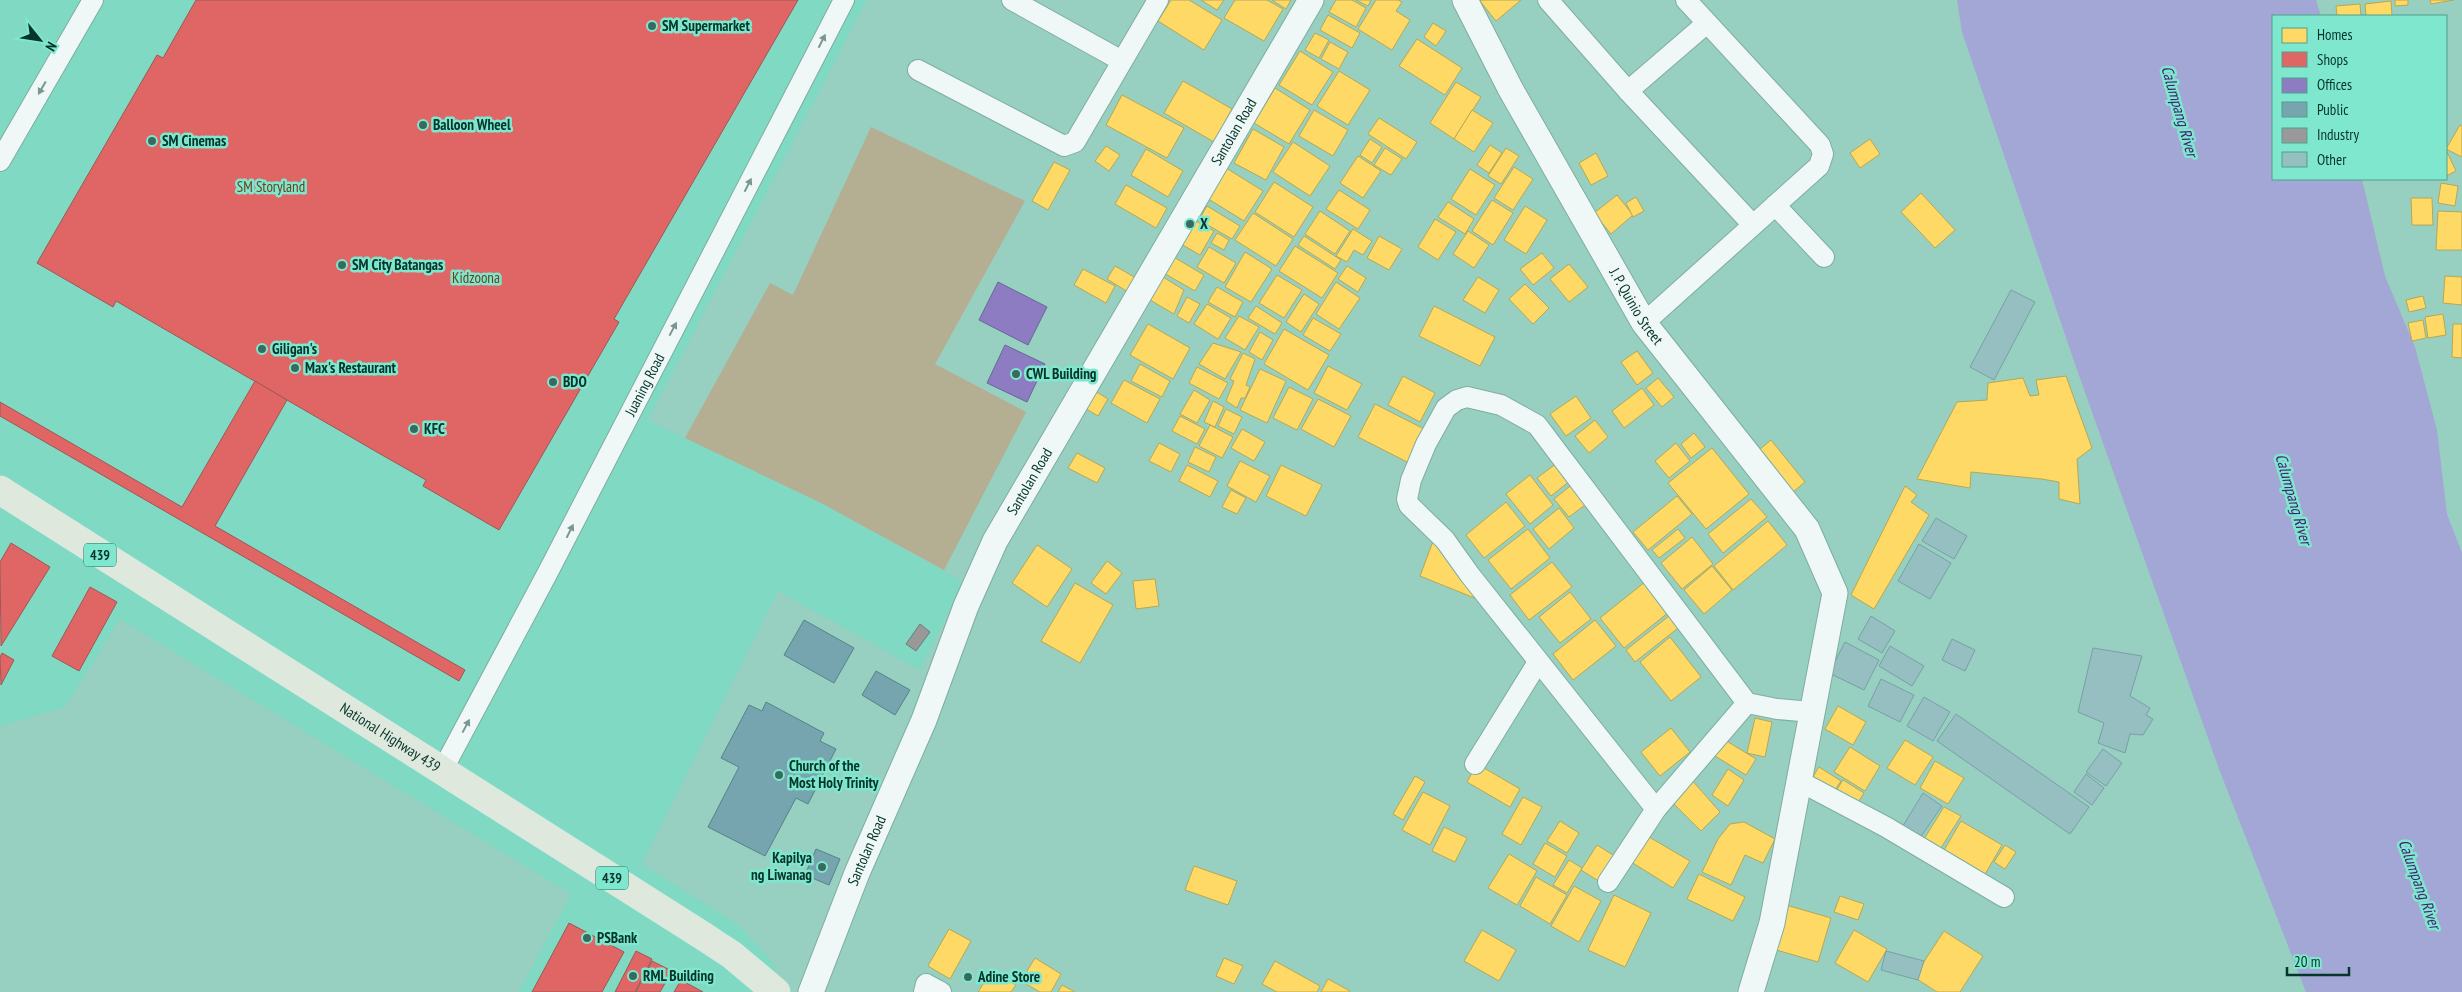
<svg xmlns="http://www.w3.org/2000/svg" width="2462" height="992" font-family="'PT Sans Narrow',sans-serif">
<rect width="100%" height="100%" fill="#97cfc1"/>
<polygon fill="#7fd9c3" points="0,0 867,0 648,420 821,503 963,582 920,670 778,591 642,864 740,926 776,966 763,992 519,992 571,894 120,619 65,707 0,726"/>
<polygon fill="#b4ae92" points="871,127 1025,201 935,364 1026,412 944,570 821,503 685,438 770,283 793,295"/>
<polygon fill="#a3a7d6" points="1957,0 2316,0 2321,16 2273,16 2273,179 2362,179 2385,276 2415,347 2437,430 2447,514 2462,553 2462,992 2306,992 2219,769 2076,367 1962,32"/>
<g fill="#ffd966" stroke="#b4a854">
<polygon points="1171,0 1189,0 1222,20 1204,50 1158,21"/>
<polygon points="1201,0 1224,0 1217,10"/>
<polygon points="1235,0 1267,0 1283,9 1264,41 1224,18"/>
<polygon points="1272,0 1291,0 1286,9"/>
<polygon points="1336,0 1352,0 1366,8 1356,27 1329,12"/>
<polygon points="1356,0 1371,0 1368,6"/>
<polygon points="1376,0 1398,0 1402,2 1396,11 1410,20 1392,50 1358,29"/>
<polygon points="1482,0 1521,0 1496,21 1480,1"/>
<polygon points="2395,0 2408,0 2408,5 2395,6"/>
<polygon points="2430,0 2454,0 2431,4"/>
<polygon points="2391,1 2392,16 2366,16 2365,4"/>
<polygon points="2360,4 2361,16 2337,16 2336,6"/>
<polygon points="1328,15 1360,33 1352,48 1320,30"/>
<polygon points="1433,23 1446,31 1436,46 1424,37"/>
<polygon points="1315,33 1329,40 1319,58 1305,50"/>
<polygon points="1417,39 1462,68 1445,95 1399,66"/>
<polygon points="1330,42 1348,52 1339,69 1321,59"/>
<polygon points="1300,51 1333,72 1312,105 1279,85"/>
<polygon points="1339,71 1370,90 1348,125 1317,106"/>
<polygon points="1183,81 1232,109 1214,142 1164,113"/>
<polygon points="1456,82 1481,97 1454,139 1430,123"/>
<polygon points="1275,88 1310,110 1289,144 1254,123"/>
<polygon points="1122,95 1184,128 1167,158 1106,125"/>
<polygon points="1314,110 1348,130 1333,156 1299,136"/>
<polygon points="1472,110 1493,123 1474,152 1454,139"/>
<polygon points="1379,118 1417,142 1406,159 1368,134"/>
<polygon points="2460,125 2462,126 2462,157 2446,149"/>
<polygon points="1253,129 1284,147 1266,180 1234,163"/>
<polygon points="1370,139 1382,147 1372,163 1360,155"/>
<polygon points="1870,139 1880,154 1860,168 1850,153"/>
<polygon points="1293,142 1330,166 1310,196 1273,172"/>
<polygon points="1490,145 1502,153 1489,173 1477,165"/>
<polygon points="1106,146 1120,155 1109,171 1095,161"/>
<polygon points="1385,148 1402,159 1391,175 1374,165"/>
<polygon points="1506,148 1519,156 1501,184 1488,176"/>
<polygon points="1146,149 1183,171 1168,197 1131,175"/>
<polygon points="2446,150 2456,171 2446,176"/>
<polygon points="1596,153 1608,176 1591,185 1579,163"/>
<polygon points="1358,156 1381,171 1363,198 1340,183"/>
<polygon points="1054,162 1070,170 1048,210 1032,201"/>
<polygon points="1514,167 1533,179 1513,210 1494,198"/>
<polygon points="1226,168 1263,191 1244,221 1207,198"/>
<polygon points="1470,169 1495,185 1476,215 1451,199"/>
<polygon points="1274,182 1313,207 1294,237 1255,212"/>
<polygon points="2441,183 2458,186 2455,206 2438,203"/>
<polygon points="1126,185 1167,208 1156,228 1115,204"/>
<polygon points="1339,190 1370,210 1358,229 1326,209"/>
<polygon points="1921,193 1955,230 1935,248 1901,212"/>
<polygon points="1617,195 1633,215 1611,234 1594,213"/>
<polygon points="1636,197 1644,211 1633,217 1626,203"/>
<polygon points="2411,198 2432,198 2433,225 2412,225"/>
<polygon points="1492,200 1513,213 1493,245 1472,231"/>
<polygon points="1448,202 1474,219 1465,234 1438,217"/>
<polygon points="1207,206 1240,226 1232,239 1199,220"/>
<polygon points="1525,206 1547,220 1526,254 1504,240"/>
<polygon points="1320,211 1350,231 1335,254 1305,234"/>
<polygon points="2438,211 2462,212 2462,250 2436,250"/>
<polygon points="1253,213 1293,239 1276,266 1235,240"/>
<polygon points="1435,219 1456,232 1438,260 1418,247"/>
<polygon points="1194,220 1214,231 1200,255 1181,244"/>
<polygon points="1353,229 1372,241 1363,255 1354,250 1347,262 1336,256"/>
<polygon points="1468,231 1489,245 1474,268 1453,254"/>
<polygon points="1217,233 1229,240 1224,250 1211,243"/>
<polygon points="1304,236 1341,260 1335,269 1298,245"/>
<polygon points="1379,236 1402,249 1389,270 1367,258"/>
<polygon points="1295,246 1338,273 1322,298 1279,271"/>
<polygon points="1209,247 1236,263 1224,283 1197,267"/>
<polygon points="1245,252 1272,269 1251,302 1225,287"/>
<polygon points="1542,253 1554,268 1533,285 1520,269"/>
<polygon points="1172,256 1204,275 1195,291 1162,272"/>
<polygon points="1569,264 1588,287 1569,302 1550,279"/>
<polygon points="1115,266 1136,278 1128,292 1107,279"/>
<polygon points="1347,266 1366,278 1358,292 1338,279"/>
<polygon points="1083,269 1115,286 1106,303 1074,285"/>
<polygon points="1277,275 1302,290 1284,318 1259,303"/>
<polygon points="2445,276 2462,277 2462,305 2443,303"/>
<polygon points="1163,277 1184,290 1174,314 1150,300"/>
<polygon points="1478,277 1499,290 1485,313 1463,300"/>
<polygon points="1336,282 1360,298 1339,329 1316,314"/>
<polygon points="1525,284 1549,308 1533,324 1509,299"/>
<polygon points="1217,287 1243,302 1235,317 1208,302"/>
<polygon points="1304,294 1319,304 1301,332 1286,322"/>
<polygon points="2423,296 2426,308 2409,312 2406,300"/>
<polygon points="1187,297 1200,304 1189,323 1177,316"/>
<polygon points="1207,304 1231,318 1218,339 1194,324"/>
<polygon points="1256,306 1282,323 1275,334 1248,318"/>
<polygon points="1434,306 1495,337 1480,366 1419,336"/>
<polygon points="2443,314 2446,335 2428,338 2425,317"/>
<polygon points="1239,316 1259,327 1245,350 1225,338"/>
<polygon points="1313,318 1341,334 1330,351 1303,335"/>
<polygon points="2423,320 2426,338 2412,341 2408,323"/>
<polygon points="1148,324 1190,348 1173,379 1130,355"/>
<polygon points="2453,324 2462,324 2462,358 2452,357"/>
<polygon points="1284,329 1329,355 1308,390 1264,364"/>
<polygon points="1260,332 1273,340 1262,360 1249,352"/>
<polygon points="1213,343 1241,352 1225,379 1199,364"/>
<polygon points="1637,351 1653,373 1637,385 1621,362"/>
<polygon points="1243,353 1255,359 1246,385 1250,387 1245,398 1241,398 1237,408 1226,401 1234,381 1230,379"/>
<polygon points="1140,364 1170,381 1162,397 1131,381"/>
<polygon points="1328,366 1362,384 1347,410 1314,393"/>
<polygon points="1197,367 1228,383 1219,399 1189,383"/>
<polygon points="1260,369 1286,381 1267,423 1240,410"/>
<polygon points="1403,376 1435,393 1420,422 1388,405"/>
<polygon points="2066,376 2092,448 2077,459 2080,504 2059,499 2059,482 2042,479 1971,472 1970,488 1917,479 1957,402 1987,400 1988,383 2023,378 2030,396 2039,395 2036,380"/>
<polygon points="1658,378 1674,397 1662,407 1646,388"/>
<polygon points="1124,380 1160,399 1147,423 1111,403"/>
<polygon points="1289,387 1313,399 1297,430 1273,418"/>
<polygon points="1642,388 1654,405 1624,428 1612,411"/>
<polygon points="1194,390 1210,400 1197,423 1180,414"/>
<polygon points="1095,391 1108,399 1098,416 1085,408"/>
<polygon points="1576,396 1591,418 1566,436 1550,414"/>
<polygon points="1318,399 1351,416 1334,447 1301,429"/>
<polygon points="1213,401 1224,407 1215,427 1204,422"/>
<polygon points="1375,404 1430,432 1413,465 1358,437"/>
<polygon points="1226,409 1242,417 1234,434 1218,426"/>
<polygon points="1180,416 1205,429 1197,444 1172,431"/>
<polygon points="1595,420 1608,437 1589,453 1575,436"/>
<polygon points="1210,425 1233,437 1222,458 1199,446"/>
<polygon points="1242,429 1265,442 1254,461 1231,448"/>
<polygon points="1694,433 1705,447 1691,458 1681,444"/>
<polygon points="1771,440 1805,482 1793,492 1759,450"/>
<polygon points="1159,443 1180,454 1171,472 1149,461"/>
<polygon points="1676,443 1690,461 1669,478 1655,461"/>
<polygon points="1195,447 1216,457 1209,472 1188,462"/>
<polygon points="1712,448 1749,494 1706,529 1668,483"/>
<polygon points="1077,453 1105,468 1097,483 1068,468"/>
<polygon points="1240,461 1270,476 1256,502 1227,486"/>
<polygon points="1557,463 1571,480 1551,496 1537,478"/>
<polygon points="1187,465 1218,481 1210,497 1179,481"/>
<polygon points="1281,465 1322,485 1306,516 1266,496"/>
<polygon points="1530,475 1553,505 1530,524 1506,494"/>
<polygon points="1574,483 1589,502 1569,517 1554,499"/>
<polygon points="1905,486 1917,495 1911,502 1929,515 1874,609 1851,595"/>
<polygon points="1231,490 1246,498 1237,514 1222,507"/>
<polygon points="1677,496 1692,514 1648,550 1633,532"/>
<polygon points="1751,499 1767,517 1723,553 1708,534"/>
<polygon points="1506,502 1525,526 1484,558 1466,535"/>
<polygon points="1559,508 1574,528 1549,549 1533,529"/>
<polygon points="1768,521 1787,545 1733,590 1714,566"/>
<polygon points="1528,529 1550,558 1511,589 1488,560"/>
<polygon points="1678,529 1685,538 1659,558 1652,550"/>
<polygon points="1435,536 1477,599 1420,576"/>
<polygon points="1692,537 1713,564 1682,589 1661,563"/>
<polygon points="1037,545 1072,569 1047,607 1012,583"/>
<polygon points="1107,561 1122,573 1106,594 1091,583"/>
<polygon points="1552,562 1572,587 1529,620 1510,595"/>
<polygon points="1712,566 1732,590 1704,614 1684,590"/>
<polygon points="1155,579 1159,606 1136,609 1133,581"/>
<polygon points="1645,582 1669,612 1624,648 1600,618"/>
<polygon points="1075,583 1113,605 1080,663 1041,641"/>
<polygon points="1570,592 1591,619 1560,643 1539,617"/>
<polygon points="1669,616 1678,628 1635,662 1626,650"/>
<polygon points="1595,620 1616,646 1573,680 1553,654"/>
<polygon points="1670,637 1701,677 1671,701 1640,662"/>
<polygon points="1838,706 1866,722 1853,745 1825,729"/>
<polygon points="1755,718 1772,722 1765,757 1747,753"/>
<polygon points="1671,728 1690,752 1660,776 1641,752"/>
<polygon points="1725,740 1756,759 1746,775 1715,756"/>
<polygon points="1905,740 1933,757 1915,785 1887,768"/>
<polygon points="1850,747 1880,766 1865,791 1834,772"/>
<polygon points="1935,761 1964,778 1948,804 1920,788"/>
<polygon points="1477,764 1520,789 1510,807 1467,782"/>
<polygon points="1819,767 1841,781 1833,793 1811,780"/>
<polygon points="1728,769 1744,780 1728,806 1712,795"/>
<polygon points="1415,776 1425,782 1403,820 1393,814"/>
<polygon points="1690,778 1720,812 1701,831 1670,800"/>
<polygon points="1843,780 1864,793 1855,807 1834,794"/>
<polygon points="1423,792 1450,806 1430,845 1402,830"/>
<polygon points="1523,797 1542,807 1521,845 1502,834"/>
<polygon points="1944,807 1961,816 1939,851 1924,839"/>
<polygon points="1560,821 1579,833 1567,853 1547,841"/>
<polygon points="1961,821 2002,845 1984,876 1943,852"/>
<polygon points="1744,822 1775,839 1763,863 1745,855 1731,885 1702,872 1718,839 1730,824"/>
<polygon points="1444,827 1467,838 1455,862 1432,851"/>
<polygon points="1644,834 1690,861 1673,888 1628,860"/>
<polygon points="1545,843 1567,856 1555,877 1533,864"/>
<polygon points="1597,845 1621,860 1605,885 1581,870"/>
<polygon points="2005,845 2016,852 2005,869 1994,862"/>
<polygon points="1509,854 1537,871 1517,905 1488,888"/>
<polygon points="1569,860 1582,868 1567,893 1553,885"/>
<polygon points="1194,866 1237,881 1228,905 1185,890"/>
<polygon points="1699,874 1745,897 1733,921 1687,899"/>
<polygon points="1536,877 1567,895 1550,924 1520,906"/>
<polygon points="1574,886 1601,901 1579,942 1551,926"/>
<polygon points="1614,895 1651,913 1625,967 1588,950"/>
<polygon points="1840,896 1864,904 1858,920 1834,912"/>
<polygon points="1786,905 1831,918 1818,962 1773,949"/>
<polygon points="949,929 971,941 950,979 928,966"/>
<polygon points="1482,930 1516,950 1499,981 1464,961"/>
<polygon points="1854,930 1887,949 1868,982 1835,963"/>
<polygon points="1944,931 1983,956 1960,992 1937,992 1914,977"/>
<polygon points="1035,958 1061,974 1051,992 1040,992 1021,981"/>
<polygon points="1224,958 1243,966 1234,984 1216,976"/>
<polygon points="1275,961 1320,986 1317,992 1277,992 1262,984"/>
<polygon points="992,970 1016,985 1011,992 978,992"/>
<polygon points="1328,979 1350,991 1349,992 1321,992"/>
<polygon points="1062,985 1075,992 1058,992"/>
</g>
<g fill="#e06666" stroke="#9e5754">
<polygon points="196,0 798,0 614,319 619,322 499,530 423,486 426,480 382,455 116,301 113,307 37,263 157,55 163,58"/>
<polygon points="255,381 287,400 215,526 465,670 459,681 0,416 0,402 182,507"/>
<polygon points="11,543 50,567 1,646 0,562"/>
<polygon points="90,587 117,602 79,671 52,656"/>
<polygon points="2,653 14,660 1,685 0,657"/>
<polygon points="569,923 624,952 602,992 532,992"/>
<polygon points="636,951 652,959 635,992 615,992"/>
<polygon points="652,961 672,971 660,992 636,992"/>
<polygon points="681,980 703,992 674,992"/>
</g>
<g fill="#8e7cc3" stroke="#656795">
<polygon points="998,282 1047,307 1028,345 979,320"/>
<polygon points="1005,345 1045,364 1027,402 987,383"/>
</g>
<g fill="#76a5af" stroke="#548387">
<polygon points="804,620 854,648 834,683 784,655"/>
<polygon points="876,671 910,690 895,715 862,695"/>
<polygon points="766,702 824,733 820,741 836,749 808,804 796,798 765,856 708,827 739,767 721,758 749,705 762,711"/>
<polygon points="816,849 840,859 829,885 805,875"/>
</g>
<polygon fill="#999" stroke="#6d7b78" points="920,624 930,632 916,651 906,644"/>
<g fill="#96bfc2" stroke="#77a1a3">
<polygon points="2011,290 2035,302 1994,380 1970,367"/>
<polygon points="1936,518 1967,536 1954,559 1922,541"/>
<polygon points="1919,544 1951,563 1930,599 1898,581"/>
<polygon points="1871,616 1895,631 1882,653 1858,639"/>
<polygon points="1952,639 1975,650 1965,671 1942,660"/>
<polygon points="1845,642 1879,660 1864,690 1829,673"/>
<polygon points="1890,646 1924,666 1912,686 1879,666"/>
<polygon points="2093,648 2142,656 2130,696 2150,708 2146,715 2153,719 2143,735 2130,734 2125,753 2098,743 2104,723 2078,712"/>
<polygon points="1881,679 1914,695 1900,722 1868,706"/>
<polygon points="1924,697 1950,712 1933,741 1907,726"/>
<polygon points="1956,714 2089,807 2070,834 1937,741"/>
<polygon points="2103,749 2122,763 2106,786 2086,772"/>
<polygon points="2086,774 2104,788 2092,805 2074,792"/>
<polygon points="1923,793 1942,806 1920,838 1901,829"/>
<polygon points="1886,951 1924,961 1918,980 1881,970"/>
</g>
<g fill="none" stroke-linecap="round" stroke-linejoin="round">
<g stroke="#7fada2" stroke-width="22">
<g id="minor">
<polyline points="1012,0 1122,61"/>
<polyline points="1548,0 1628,91 1753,225"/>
<polyline points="918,70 1064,146 1075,142 1158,0"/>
<polyline points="1628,91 1707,23"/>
<polyline points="0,161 93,0"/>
<polyline points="1775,205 1824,257"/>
<polyline points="1644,323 1819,166 1823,154 1820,145 1686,0"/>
<polyline points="1475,764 1538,662"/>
<path id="s1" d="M443,769L547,574L844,0"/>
<polyline points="1799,781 1886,827 2004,897"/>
<polyline points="1656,809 1470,575 1445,540 1409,505 1407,499 1411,480 1426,444 1446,408 1457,400 1467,397 1501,405 1537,425 1747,703 1777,709 1812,712"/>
<polyline points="1608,882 1656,809 1747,703"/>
<polyline points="924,992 926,984 941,992"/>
</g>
</g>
<g stroke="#7fada2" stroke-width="27">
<g id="tertiary">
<path id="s2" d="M1465,0L1511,90L1644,323L1807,529L1835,593L1772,923L1751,992"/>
<path id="s3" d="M811,992L857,873L924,720L966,606L995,541L1311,0"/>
</g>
</g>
<g stroke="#d0e9e3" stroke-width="29">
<g id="primary">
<path id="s4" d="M0,490L700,934L732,955L776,992"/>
</g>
</g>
<use href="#minor" stroke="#eff8f6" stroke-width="20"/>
<use href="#tertiary" stroke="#eff8f6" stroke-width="25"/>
<use href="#primary" stroke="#dee8dd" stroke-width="28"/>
</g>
<defs><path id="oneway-solid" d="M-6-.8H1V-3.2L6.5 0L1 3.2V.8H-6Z" transform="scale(1.25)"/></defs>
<g fill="#7a9690">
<use href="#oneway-solid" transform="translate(822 41) rotate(-63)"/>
<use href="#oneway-solid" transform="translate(42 88) rotate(120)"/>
<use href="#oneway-solid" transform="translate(748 185) rotate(-63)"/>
<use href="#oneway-solid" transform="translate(673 329) rotate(-62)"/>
<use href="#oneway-solid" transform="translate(570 531) rotate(-63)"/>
<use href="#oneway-solid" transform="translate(466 726) rotate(-62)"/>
</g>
<g fill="#386b60" stroke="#7fe7cd" stroke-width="2">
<circle cx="652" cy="26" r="5"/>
<circle cx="423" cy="125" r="5"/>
<circle cx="152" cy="141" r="5"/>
<circle cx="1190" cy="224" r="5"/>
<circle cx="342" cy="265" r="5"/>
<circle cx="262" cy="349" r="5"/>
<circle cx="295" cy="368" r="5"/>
<circle cx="1016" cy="374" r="5"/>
<circle cx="553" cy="382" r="5"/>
<circle cx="414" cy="429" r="5"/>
<circle cx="779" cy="775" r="5"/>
<circle cx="822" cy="867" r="5"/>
<circle cx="587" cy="938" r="5"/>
<circle cx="633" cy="976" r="5"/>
<circle cx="968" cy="977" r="5"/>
</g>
<g text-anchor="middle" stroke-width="5" stroke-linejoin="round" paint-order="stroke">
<g fill="#7fe7cd" stroke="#2a6a5c" stroke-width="1">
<rect x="84" y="543.5" width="32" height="23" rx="4"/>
<rect x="596" y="866.5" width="32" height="23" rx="4"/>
</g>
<g font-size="14" font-weight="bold" fill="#05352b">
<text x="100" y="560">439</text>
<text x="612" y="883">439</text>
</g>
<g font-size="15" font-weight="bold" fill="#05352b" stroke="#7fe7cd" text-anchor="start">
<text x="662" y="31">SM Supermarket</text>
<text x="433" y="130">Balloon Wheel</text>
<text x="162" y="146">SM Cinemas</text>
<text x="1200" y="229">X</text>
<text x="352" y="270">SM City Batangas</text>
<text x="272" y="354">Giligan's</text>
<text x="305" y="373">Max's Restaurant</text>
<text x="1026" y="379">CWL Building</text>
<text x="563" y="387">BDO</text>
<text x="424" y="434">KFC</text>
<text x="789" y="771">Church of the<tspan x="789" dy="17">Most Holy Trinity</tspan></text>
<text x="812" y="863" text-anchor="end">Kapilya<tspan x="812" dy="17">ng Liwanag</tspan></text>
<text x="597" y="943">PSBank</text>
<text x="643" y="981">RML Building</text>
<text x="978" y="982">Adine Store</text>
</g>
<g font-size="15" fill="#05352b" stroke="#7fe7cd">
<text dy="5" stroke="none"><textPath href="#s3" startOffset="961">Santolan Road</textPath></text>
<text dy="5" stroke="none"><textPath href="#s2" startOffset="351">J. P. Quinio Street</textPath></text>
<text dy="5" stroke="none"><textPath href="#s1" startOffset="434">Juaning Road</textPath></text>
<text dy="5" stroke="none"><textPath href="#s3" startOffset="556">Santolan Road</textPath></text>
<text dy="5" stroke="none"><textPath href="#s4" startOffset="462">National Highway 439</textPath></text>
<text dy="5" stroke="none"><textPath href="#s3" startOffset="152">Santolan Road</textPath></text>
</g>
<g font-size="15" fill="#6c3e1a" stroke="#7fe7cd">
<text x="271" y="192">SM Storyland</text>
<text x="476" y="283">Kidzoona</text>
</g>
<g font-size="16" font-style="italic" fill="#422378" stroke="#7fe7cd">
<text transform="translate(2180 111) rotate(74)" y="6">Calumpang River</text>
<text transform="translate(2294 499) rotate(74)" y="6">Calumpang River</text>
<text transform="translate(2420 884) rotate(70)" y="6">Calumpang River</text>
</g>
</g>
<rect x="2272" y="15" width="175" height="165" fill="#7fe7cd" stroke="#4ea08c"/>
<rect x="2282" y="28" width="25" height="15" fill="#ffd966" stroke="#4ea08c"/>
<text x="2317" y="40" font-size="15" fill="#05352b">Homes</text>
<rect x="2282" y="52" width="25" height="15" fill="#e06666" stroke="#4ea08c"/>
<text x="2317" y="65" font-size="15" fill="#05352b">Shops</text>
<rect x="2282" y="78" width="25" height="15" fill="#8e7cc3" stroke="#4ea08c"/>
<text x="2317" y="90" font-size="15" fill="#05352b">Offices</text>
<rect x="2282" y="102" width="25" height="15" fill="#76a5af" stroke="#4ea08c"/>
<text x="2317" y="115" font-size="15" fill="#05352b">Public</text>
<rect x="2282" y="128" width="25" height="15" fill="#999999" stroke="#4ea08c"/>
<text x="2317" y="140" font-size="15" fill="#05352b">Industry</text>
<rect x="2282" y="152" width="25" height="15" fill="#96bfc2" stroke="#4ea08c"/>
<text x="2317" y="165" font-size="15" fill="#05352b">Other</text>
<g transform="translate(40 40) rotate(120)" stroke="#7fe7cd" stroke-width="4" paint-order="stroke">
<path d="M0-4L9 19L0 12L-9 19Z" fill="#05352b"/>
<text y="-8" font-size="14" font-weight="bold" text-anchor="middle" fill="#05352b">N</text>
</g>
<path d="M2287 967v8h62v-8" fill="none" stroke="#05352b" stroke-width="2.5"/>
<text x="2294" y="967" font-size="15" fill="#05352b" stroke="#7fe7cd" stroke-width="4" paint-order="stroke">20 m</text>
</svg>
